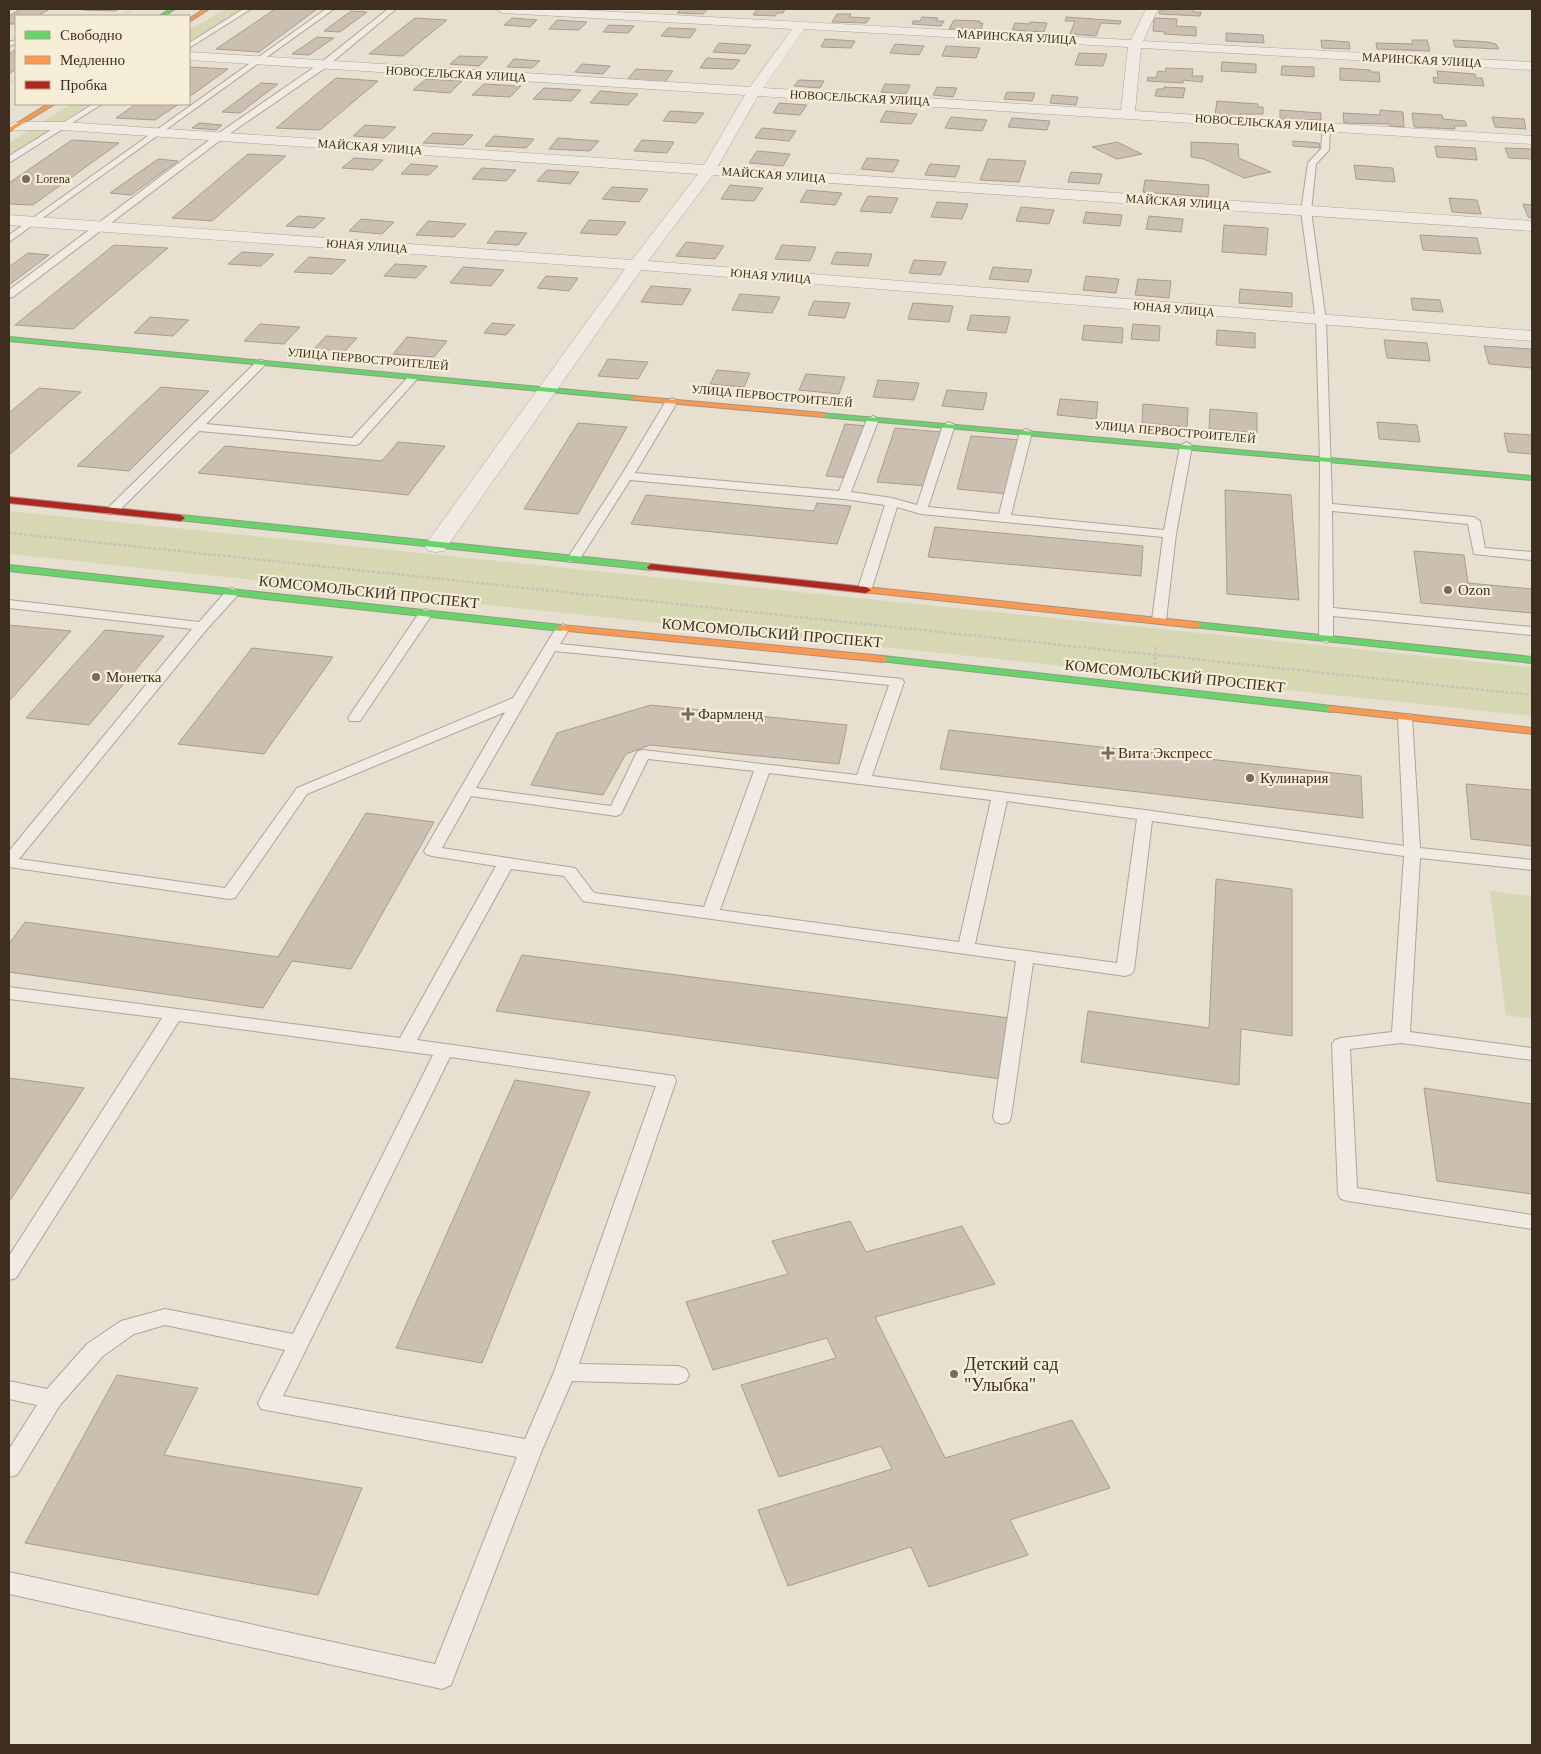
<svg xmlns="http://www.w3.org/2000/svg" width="1541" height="1754" font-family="Georgia,serif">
<rect width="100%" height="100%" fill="#e7e0d1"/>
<g fill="#d6d7b3">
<polygon points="226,9 247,9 189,45 189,30"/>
<polygon points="71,104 90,104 61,122 42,122"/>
<polygon points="33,128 49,130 9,156 9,143"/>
<polygon points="9,511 1532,667 1532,716 9,554"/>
<polygon points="1490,891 1532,896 1532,1019 1506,1015"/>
</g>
<g fill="#cbbfb2" stroke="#a89c90">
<polygon points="21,9 50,9 37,16 16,16 16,24 9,24 9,16"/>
<polygon points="85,9 119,9 115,11 83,10"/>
<polygon points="275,9 317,9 259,52 216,49"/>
<polygon points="681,9 708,9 703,14 677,13"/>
<polygon points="757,9 785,9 783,13 777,13 775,16 753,15"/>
<polygon points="1166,9 1194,9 1193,12 1201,12 1200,16 1159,14 1160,10"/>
<polygon points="351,11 367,12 340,32 324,31"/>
<polygon points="837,14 851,14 849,17 870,18 866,23 832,22"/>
<polygon points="922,17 938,18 936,21 944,21 941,26 912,24 913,21 920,21"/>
<polygon points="1066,17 1121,21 1120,24 1101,23 1096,36 1070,34 1075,21 1065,21"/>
<polygon points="415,18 447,20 403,56 369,54"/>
<polygon points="512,18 537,20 530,27 504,25"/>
<polygon points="1154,18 1177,19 1176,26 1196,27 1196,36 1164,34 1165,32 1153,31"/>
<polygon points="557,20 587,22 579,30 549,29"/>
<polygon points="954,20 980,21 979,23 983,23 981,29 949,29"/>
<polygon points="1030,22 1047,23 1044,32 1012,30 1015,23 1030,24"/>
<polygon points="609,25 634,26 628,33 603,32"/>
<polygon points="668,28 696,29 690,38 661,36"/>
<polygon points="1226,33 1263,35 1264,43 1226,41"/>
<polygon points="317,37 334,38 309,55 292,54"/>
<polygon points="825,39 855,41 851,48 821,47"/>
<polygon points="1321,40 1349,42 1350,49 1322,48"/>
<polygon points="1412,40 1427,40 1430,51 1377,49 1376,43 1413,44"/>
<polygon points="1453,40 1488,42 1496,44 1499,49 1455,47"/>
<polygon points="719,43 751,45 745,54 713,52"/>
<polygon points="895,44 924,46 919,55 890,53"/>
<polygon points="946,46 980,48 976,58 942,56"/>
<polygon points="16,49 16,69 9,74 9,54"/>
<polygon points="1079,53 1107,54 1103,66 1075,65"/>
<polygon points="459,56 488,57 479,66 450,64"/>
<polygon points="707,58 740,60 733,69 700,68"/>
<polygon points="514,59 540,61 532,68 507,67"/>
<polygon points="1222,62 1256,64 1256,73 1221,71"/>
<polygon points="582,64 610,66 603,74 575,72"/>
<polygon points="1282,66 1314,67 1314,77 1281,75"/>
<polygon points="190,67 228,69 189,97 189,68"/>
<polygon points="1166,68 1193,69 1192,76 1203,76 1202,82 1183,80 1183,83 1147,81 1148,77 1156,78 1158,71 1165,72"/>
<polygon points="1340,68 1370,70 1371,72 1379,72 1380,82 1340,80"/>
<polygon points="636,69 673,71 665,82 627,80"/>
<polygon points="1437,71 1475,74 1476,78 1482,78 1484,86 1434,83 1433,77 1438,78"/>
<polygon points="336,78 378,81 320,130 276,128"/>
<polygon points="426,79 462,81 450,93 413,90"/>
<polygon points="799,80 824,81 820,88 794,86"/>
<polygon points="261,83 278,84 240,113 222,112"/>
<polygon points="484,84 521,86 510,97 472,95"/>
<polygon points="885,84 910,85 906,94 881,92"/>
<polygon points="937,87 957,88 953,97 933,95"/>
<polygon points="1164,87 1185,88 1183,98 1155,96 1157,89 1164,89"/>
<polygon points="544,88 581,90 571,101 533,99"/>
<polygon points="600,91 638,94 628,105 590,103"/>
<polygon points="1007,92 1035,93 1032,101 1004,99"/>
<polygon points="1052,95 1078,97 1076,105 1050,103"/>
<polygon points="1217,101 1258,104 1258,107 1263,107 1263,114 1240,114 1239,117 1215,115"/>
<polygon points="779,103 807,105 800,115 773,113"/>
<polygon points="136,104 179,104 155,120 116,118"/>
<polygon points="1280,110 1321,113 1321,120 1280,119"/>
<polygon points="1380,110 1403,112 1404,127 1390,126 1389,124 1344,123 1343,113 1380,115"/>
<polygon points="670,111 704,113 696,123 663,121"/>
<polygon points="886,111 917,114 911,124 880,122"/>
<polygon points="1412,113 1442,115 1443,119 1465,121 1467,126 1454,126 1455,129 1414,127"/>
<polygon points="951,117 987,120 982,131 945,128"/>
<polygon points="1492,117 1524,119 1526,129 1495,127"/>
<polygon points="1012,118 1050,121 1047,130 1008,127"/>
<polygon points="199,123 222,125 216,130 192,128"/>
<polygon points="365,125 396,127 384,138 353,136"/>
<polygon points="762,128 796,131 789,141 755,138"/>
<polygon points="433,133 473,135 463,145 423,143"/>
<polygon points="494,136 534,139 526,148 485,146"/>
<polygon points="558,138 599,141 590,151 549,149"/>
<polygon points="72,140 119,143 33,205 9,204 9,183"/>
<polygon points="642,140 674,142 667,153 634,151"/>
<polygon points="1293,141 1319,143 1320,148 1293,146"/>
<polygon points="1117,142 1142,154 1117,159 1092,147"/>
<polygon points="1191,142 1238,144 1239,158 1271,172 1244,178 1204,159 1191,157"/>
<polygon points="1435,146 1475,148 1477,160 1437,157"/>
<polygon points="1505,148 1532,149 1532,159 1509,158"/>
<polygon points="757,151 790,154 783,166 749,163"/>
<polygon points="248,154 286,156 212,221 172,218"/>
<polygon points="354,158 383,160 373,170 342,168"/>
<polygon points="867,158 899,160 893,172 861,169"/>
<polygon points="158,159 178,161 131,195 110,193"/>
<polygon points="988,159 1026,161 1019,182 980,180"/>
<polygon points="411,164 438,166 429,175 401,174"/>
<polygon points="930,164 960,166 955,177 925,175"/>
<polygon points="1354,165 1393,168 1395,182 1356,179"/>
<polygon points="482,168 516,170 506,181 472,179"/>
<polygon points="547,170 579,172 570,184 537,181"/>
<polygon points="1071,172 1102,174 1099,184 1068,182"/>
<polygon points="1145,180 1209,185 1208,197 1143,192"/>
<polygon points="730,185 763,188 754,201 721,199"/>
<polygon points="612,187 648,189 639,202 602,199"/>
<polygon points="807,190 842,193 835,205 800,202"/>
<polygon points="868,196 898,198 891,213 860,211"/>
<polygon points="1449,198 1477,200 1481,214 1452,212"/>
<polygon points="937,202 968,204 962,219 931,217"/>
<polygon points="1523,204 1532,205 1532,218 1528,217"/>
<polygon points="1021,207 1054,210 1049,224 1016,221"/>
<polygon points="1086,212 1122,215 1120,226 1083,223"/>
<polygon points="298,216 325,218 314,228 286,226"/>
<polygon points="1149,216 1183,219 1181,232 1146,229"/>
<polygon points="361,219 394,222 382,234 349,231"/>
<polygon points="589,220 626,222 617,235 580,233"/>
<polygon points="428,221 466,224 454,237 416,235"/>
<polygon points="1224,225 1268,228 1266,255 1222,252"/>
<polygon points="496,231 527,233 518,245 487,243"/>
<polygon points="1420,235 1477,238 1481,254 1423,250"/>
<polygon points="686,242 724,246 715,259 676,256"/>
<polygon points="114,245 168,248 73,329 15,325"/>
<polygon points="782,245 816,247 810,261 775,259"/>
<polygon points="242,252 274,254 261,266 228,264"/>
<polygon points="836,252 872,254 868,266 831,264"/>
<polygon points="28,253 49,255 9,285 9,267"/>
<polygon points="309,257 346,260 332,274 294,272"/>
<polygon points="914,260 946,262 941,275 909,273"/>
<polygon points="395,264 427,266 416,278 384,276"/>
<polygon points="463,267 504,270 491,286 450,283"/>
<polygon points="993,267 1032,270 1028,282 989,279"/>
<polygon points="546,276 578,278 569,291 537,288"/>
<polygon points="1086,276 1119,279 1116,293 1083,290"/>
<polygon points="1138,279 1171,281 1169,298 1135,295"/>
<polygon points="651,286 691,289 682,305 641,302"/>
<polygon points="1240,289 1292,293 1292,307 1239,303"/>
<polygon points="740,294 780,297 772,313 732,310"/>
<polygon points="1411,298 1440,300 1443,312 1413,310"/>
<polygon points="814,301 850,303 845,318 808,315"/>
<polygon points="913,303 953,306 949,322 908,319"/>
<polygon points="971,315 1010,317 1006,333 967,330"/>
<polygon points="150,317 189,320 173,336 134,333"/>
<polygon points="492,323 515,325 506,335 484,333"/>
<polygon points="260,324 300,327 284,344 244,341"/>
<polygon points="1133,324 1160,326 1159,341 1131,339"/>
<polygon points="1084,325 1123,328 1122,343 1082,340"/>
<polygon points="1217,330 1255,333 1255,348 1216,345"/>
<polygon points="326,336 357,338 345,351 314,349"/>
<polygon points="407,337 447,341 434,357 393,354"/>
<polygon points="1384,340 1427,343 1430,361 1387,358"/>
<polygon points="1484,346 1531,349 1532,368 1489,364"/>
<polygon points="608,359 648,362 638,379 598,376"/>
<polygon points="717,370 750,373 744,387 710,384"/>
<polygon points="806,374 845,377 839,394 799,390"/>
<polygon points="878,380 919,383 914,400 873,397"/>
<polygon points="161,387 209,391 129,471 77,466"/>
<polygon points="39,388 81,392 9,455 9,413"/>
<polygon points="947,390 987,393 983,410 942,406"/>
<polygon points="1060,399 1098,402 1096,419 1057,415"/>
<polygon points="1143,404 1188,408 1187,427 1142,423"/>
<polygon points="1210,409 1257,413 1257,433 1209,429"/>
<polygon points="1377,422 1417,425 1420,442 1379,439"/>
<polygon points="578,423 627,427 578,514 524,509"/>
<polygon points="845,424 867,426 849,478 826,476"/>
<polygon points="895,428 942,432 926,486 877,482"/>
<polygon points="1504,433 1532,435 1532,454 1508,452"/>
<polygon points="971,436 1020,440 1008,494 957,489"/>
<polygon points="398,442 445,446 408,495 198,473 225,446 382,461"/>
<polygon points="1225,490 1291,495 1299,600 1227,594"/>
<polygon points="646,495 814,511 817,503 851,506 837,544 631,524"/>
<polygon points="935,527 1143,546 1141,576 928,557"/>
<polygon points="1414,551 1464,555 1468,583 1532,589 1532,613 1421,603"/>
<polygon points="9,625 71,631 11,699 9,699"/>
<polygon points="105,630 164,636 89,725 26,718"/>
<polygon points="252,648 333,657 264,754 178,744"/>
<polygon points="651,705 847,725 839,764 650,745 626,754 603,795 531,785 557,733"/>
<polygon points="949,730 1361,776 1363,818 940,769"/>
<polygon points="1466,784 1532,790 1532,846 1471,839"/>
<polygon points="366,813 434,822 351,969 292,961 263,1008 9,972 9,944 25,922 278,957"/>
<polygon points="1216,879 1292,889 1292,1036 1241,1029 1239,1085 1081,1062 1088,1011 1209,1028"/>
<polygon points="522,955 1009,1018 1001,1079 496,1011"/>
<polygon points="9,1078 84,1088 9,1202"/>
<polygon points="515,1080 590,1092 482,1363 396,1348"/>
<polygon points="1424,1088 1532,1104 1532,1194 1437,1181"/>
<polygon points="850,1221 866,1252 962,1226 995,1284 875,1317 945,1458 1072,1420 1110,1488 1010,1520 1028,1555 929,1587 911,1547 788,1586 758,1510 892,1469 881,1446 779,1477 741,1385 836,1358 827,1338 713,1370 686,1302 788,1274 772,1241"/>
<polygon points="117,1375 198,1388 164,1455 362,1488 318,1595 25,1543"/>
</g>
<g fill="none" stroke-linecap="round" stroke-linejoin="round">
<g stroke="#ada599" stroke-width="2">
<g id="lane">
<polygon points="243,9 251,9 189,48 189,43"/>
<polygon points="326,9 334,9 9,242 9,235"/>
<polygon points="388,9 396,9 325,68 222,139 13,297 9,298 9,290 216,135 319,64"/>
<polygon points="16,40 16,44 9,46 9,42"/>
<polygon points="93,104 102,104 9,163 9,156"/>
<polygon points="1323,125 1330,127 1329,150 1316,164 1311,211 1326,321 1332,504 1474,517 1480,521 1485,548 1532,552 1532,560 1474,554 1468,524 1332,511 1333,608 1532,627 1532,635 1333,616 1333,639 1326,643 1319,639 1320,460 1316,321 1301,211 1308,163 1321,149"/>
<polygon points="261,360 265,361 266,363 265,365 206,424 352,438 409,376 417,376 418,378 359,444 355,445 199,431 116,514 108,514 106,511 108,508 257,361"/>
<polygon points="672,398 678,401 635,473 839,491 867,419 873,416 879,419 851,492 892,498 917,505 943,425 949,422 955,425 928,507 999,514 1020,432 1026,429 1032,432 1011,515 1164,530 1180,446 1186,442 1190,444 1192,446 1176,534 1166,620 1159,624 1152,620 1163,537 921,514 897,507 872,588 870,591 860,591 858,588 885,505 844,499 630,480 578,562 568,562 567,559 621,476 666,401"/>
<path d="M233,588L240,592L238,595L207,629L19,859L225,888L297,788L513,698L556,628L563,624L570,628L560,644L902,679L904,682L872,776L1145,810L1404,846L1398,717L1400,714H1410L1412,717L1420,848L1532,860V870L1420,858L1410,1032L1532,1048V1060L1401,1043L1350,1049L1357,1188L1532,1215V1229L1348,1201L1341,1199L1338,1194L1332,1044L1335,1040L1341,1038L1392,1032L1404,856L1152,821L1134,970L1131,974L1125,976L1033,963L1011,1117L1009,1122L1002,1124L995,1122L993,1117L1016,961L589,902L583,901L564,876L511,869L417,1040L674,1076L676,1081L579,1364L678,1366L686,1369L689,1375L686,1381L678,1384L572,1381L542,1450L454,1677L451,1685L442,1689L9,1594V1572L435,1664L517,1457L261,1409L258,1403L285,1350L165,1325L134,1334L103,1356L60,1405L17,1475L9,1477V1449L37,1405L9,1399V1381L47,1389L87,1344L121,1321L165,1309L293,1334L433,1055L179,1021L16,1278L9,1280V1256L162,1018L9,999V987L400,1038L496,866L432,856L426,854L424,851L505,712L307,794L235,898L229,899L9,867V851L192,629L9,608V600L199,622L228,589ZM555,651L889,685L857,775L643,750L638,751L636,754L611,806L476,788ZM648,759L754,771L704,907L594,893L575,868L442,848L471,796L616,816L621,814ZM769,773L991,800L959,942L720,910ZM1007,801L1137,819L1117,963L975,944ZM450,1057L656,1086L554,1372L525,1439L283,1396Z"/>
<polygon points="426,609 433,613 362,718 360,721 350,721 348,718 421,610"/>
</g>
</g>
<g stroke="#ada599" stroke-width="1">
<path id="street" d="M496,9H563L1131,40L1146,9H1158L1143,41L1532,62V70L1141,48L1135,111L1532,136V144L758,96L718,166L1532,221V231L713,175L648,261L1532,331V341L641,270L444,551L436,552L428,551L425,546L428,541L625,269L9,225V215L632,260L698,174L63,130H15L10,129L9,125L15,122H63L704,165L745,95L189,60V52L750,87L792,29L502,13ZM804,29L1128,47L1121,110L763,88Z"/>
</g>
<g stroke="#9c958a" stroke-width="2">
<g id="fast">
<polygon points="170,9 175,9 164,16 159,16"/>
<polygon points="9,337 635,396 639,398 635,400 9,341"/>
<polygon points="820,413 1532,476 1532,480 823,417 819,415"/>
<polygon points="181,515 651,564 655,567 651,570 178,520 177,518"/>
<polygon points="9,565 561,625 566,628 561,631 9,571"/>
<polygon points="1196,622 1532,657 1532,663 1193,627 1193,623"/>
<polygon points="883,656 1332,706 1337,709 1332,712 880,661 878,659 880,657"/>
</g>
</g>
<g stroke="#9c958a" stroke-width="2">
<g id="slow">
<polygon points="204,9 209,9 189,22 189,19"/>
<polygon points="48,104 55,104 9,132 9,128"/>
<polygon points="632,396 823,413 827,415 823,417 635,400 631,398"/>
<polygon points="866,587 1196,622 1201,625 1196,628 863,592 861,590"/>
<polygon points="561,625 883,656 888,659 883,662 558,630 558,626"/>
<polygon points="1332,706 1532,728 1532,734 1328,711 1327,709 1328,707"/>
</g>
</g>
<g stroke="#9c958a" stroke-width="2">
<g id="jam">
<polygon points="9,497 181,515 185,518 181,521 9,503"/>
<polygon points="651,564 866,587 871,590 866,593 648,569 647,567"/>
</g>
</g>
<g stroke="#c8c2b9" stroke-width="1" stroke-dasharray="2 1" stroke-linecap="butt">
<polyline points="121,16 134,9"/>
<polyline points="9,83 16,78"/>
</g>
<g stroke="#c8c2b9" stroke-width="2.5" stroke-dasharray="3 2" stroke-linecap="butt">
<polyline points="9,533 1532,695"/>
<polyline points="1155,665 1156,646"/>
</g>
<use href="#lane" fill="#efebe3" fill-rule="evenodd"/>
<use href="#street" fill="#efebe3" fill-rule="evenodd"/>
<use href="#fast" fill="#63d668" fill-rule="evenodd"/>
<use href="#slow" fill="#ff974d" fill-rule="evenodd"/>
<use href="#jam" fill="#b3261e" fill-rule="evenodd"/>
</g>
<g fill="#786c5e" stroke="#f7eed8" stroke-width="2">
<circle cx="26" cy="179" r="5"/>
<circle cx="1448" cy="590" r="5"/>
<circle cx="96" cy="677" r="5"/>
<path d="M685.5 706.5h5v5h5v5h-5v5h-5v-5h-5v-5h5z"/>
<path d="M1105.5 745.5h5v5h5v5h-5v5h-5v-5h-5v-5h5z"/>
<circle cx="1250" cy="778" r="5"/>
<circle cx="954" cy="1374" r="5"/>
</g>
<g text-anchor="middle" stroke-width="4.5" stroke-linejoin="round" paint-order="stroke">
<g font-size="12" fill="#3d2e20" stroke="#f7eed8">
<text transform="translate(1017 37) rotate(3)" y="4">МАРИНСКАЯ УЛИЦА</text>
<text transform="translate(1422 60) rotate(3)" y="4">МАРИНСКАЯ УЛИЦА</text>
<text transform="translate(456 74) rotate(3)" y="4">НОВОСЕЛЬСКАЯ УЛИЦА</text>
<text transform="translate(860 98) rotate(3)" y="4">НОВОСЕЛЬСКАЯ УЛИЦА</text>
<text transform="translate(1265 123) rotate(4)" y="4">НОВОСЕЛЬСКАЯ УЛИЦА</text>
<text transform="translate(370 147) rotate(4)" y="4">МАЙСКАЯ УЛИЦА</text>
<text transform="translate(774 175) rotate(4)" y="4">МАЙСКАЯ УЛИЦА</text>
<text transform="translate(1178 202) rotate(4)" y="4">МАЙСКАЯ УЛИЦА</text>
<text transform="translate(367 246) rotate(4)" y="4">ЮНАЯ УЛИЦА</text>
<text transform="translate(771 276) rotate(5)" y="4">ЮНАЯ УЛИЦА</text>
<text transform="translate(1174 309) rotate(5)" y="4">ЮНАЯ УЛИЦА</text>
<text transform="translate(368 359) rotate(5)" y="4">УЛИЦА ПЕРВОСТРОИТЕЛЕЙ</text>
<text transform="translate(772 396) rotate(5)" y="4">УЛИЦА ПЕРВОСТРОИТЕЛЕЙ</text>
<text transform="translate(1175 432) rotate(5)" y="4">УЛИЦА ПЕРВОСТРОИТЕЛЕЙ</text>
</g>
<g font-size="12" fill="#3d2e20" stroke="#f7eed8" text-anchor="start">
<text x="36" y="183">Lorena</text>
</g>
<g font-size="15" fill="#3d2e20" stroke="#f7eed8" text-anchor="start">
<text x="1458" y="595">Ozon</text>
<text x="106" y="682">Монетка</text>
<text x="698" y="719">Фармленд</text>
<text x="1118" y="758">Вита Экспресс</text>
<text x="1260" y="783">Кулинария</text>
</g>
<g font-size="15" fill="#3d2e20" stroke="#f7eed8">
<text transform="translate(369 592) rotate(6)" y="5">КОМСОМОЛЬСКИЙ ПРОСПЕКТ</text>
<text transform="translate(772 633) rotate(5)" y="5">КОМСОМОЛЬСКИЙ ПРОСПЕКТ</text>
<text transform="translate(1175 676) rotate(6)" y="5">КОМСОМОЛЬСКИЙ ПРОСПЕКТ</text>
</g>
<g font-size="18" fill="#3d2e20" stroke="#f7eed8" text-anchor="start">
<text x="964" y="1370">Детский сад<tspan x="964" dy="21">"Улыбка"</tspan></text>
</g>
</g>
<rect width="1541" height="1754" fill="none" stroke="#3d2e20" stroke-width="20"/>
<rect x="15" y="15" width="175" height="90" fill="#f7eed8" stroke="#ada18e"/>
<rect x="25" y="31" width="25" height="8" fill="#63d668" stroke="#ada18e"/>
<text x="60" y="40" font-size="15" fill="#3d2e20">Свободно</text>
<rect x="25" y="56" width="25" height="8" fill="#ff974d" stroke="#ada18e"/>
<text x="60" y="65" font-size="15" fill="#3d2e20">Медленно</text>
<rect x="25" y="81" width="25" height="8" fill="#b3261e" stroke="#ada18e"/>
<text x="60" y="90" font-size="15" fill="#3d2e20">Пробка</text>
</svg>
